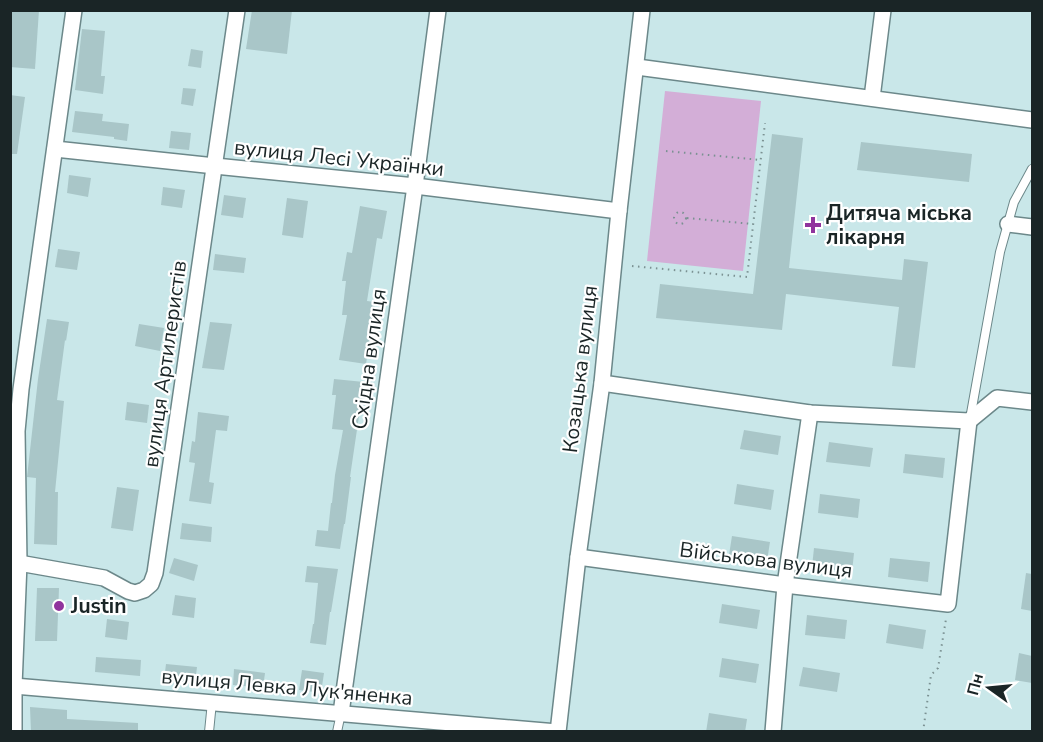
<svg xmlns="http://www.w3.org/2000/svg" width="1043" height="742" font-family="'Nunito Sans',sans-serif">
<rect width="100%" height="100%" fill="#c9e7e9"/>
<polygon fill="#d3aed7" points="665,91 761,101 743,271 647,261"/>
<g fill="#a9c6c8">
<polygon points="10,10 39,10 35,69 10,67"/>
<polygon points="252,10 292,10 287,54 246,49"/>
<polygon points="82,29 105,31 101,76 105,76 103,94 75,90"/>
<polygon points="191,49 203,51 201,68 188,66"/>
<polygon points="183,88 196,89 193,106 181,104"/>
<polygon points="10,95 25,97 17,154 10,154"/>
<polygon points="75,111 103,114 102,121 129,124 127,141 114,139 114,137 72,132"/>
<polygon points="171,131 191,133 189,150 169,148"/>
<polygon points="772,134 803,138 789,268 902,280 904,259 928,262 915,368 892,366 899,307 786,294 782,330 656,318 660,284 753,294"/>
<polygon points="861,142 972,154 969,182 857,170"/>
<polygon points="69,175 91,178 88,197 67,193"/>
<polygon points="163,187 185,190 182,208 161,205"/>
<polygon points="224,195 246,198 243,218 221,215"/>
<polygon points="287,198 308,201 303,238 282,235"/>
<polygon points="360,206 387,211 382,239 377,238 367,301 375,302 366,364 339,360 347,315 342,315 346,281 342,281 347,252 352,253"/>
<polygon points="58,249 80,252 77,270 55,267"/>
<polygon points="215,254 246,258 244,273 213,270"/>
<polygon points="47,319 69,322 66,341 65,340 57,400 64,401 55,492 58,492 57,545 34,544 36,478 27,477 38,379"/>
<polygon points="210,322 232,324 224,370 202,368"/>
<polygon points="139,324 164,328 160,351 135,346"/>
<polygon points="334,379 364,382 350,477 351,477 345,524 344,524 340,549 315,546 317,530 328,531 331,503 332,503 335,475 343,430 332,429 336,395 332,395"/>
<polygon points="127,402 149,405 147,423 125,420"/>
<polygon points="198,412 229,416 227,431 216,430 209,482 214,483 211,504 189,501 195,463 189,462 192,441 195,442"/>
<polygon points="744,430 781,436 778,455 740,449"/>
<polygon points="829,442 873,448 870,467 826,462"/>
<polygon points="905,454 945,458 943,478 903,473"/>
<polygon points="737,484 774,490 771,510 734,504"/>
<polygon points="117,487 139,490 133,531 111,528"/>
<polygon points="820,494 860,499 858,518 818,513"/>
<polygon points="182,523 212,527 211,542 180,539"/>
<polygon points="732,536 770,542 767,561 729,555"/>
<polygon points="814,548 854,553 852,572 812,567"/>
<polygon points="174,558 198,565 194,581 169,573"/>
<polygon points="890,558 930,562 928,582 888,577"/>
<polygon points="307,566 338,569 331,612 330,612 326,645 310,643 313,624 314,624 318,583 305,582"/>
<polygon points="1026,573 1032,574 1032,611 1021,609"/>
<polygon points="37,588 59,588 57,641 35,641"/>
<polygon points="175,595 196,598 194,618 172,615"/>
<polygon points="722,604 760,610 757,629 719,623"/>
<polygon points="807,615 847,620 845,639 805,635"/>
<polygon points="107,619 129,622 127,640 105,637"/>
<polygon points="889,624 926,630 923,649 886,643"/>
<polygon points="1019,653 1032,656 1032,683 1015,680"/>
<polygon points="96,657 141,660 140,676 95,672"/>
<polygon points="722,658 759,664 756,683 719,677"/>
<polygon points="166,664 197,667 195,683 164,680"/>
<polygon points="803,667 840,673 837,692 799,686"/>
<polygon points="234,669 265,673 263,688 233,685"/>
<polygon points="302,670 324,673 321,693 299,690"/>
<polygon points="30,707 67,710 67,719 138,723 138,732 31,732"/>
<polygon points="709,713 747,719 745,732 706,732"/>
</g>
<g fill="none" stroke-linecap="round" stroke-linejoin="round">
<g stroke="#6c888a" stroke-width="10">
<g id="lane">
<polyline points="970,419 1000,252 1014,202 1032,169"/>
<polyline points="209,732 212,702"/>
<polyline points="337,732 341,713"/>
</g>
</g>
<g stroke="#6c888a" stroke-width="18">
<g id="street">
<polyline points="637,67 1032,120"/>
<polyline points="872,98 883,10"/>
<polyline points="55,149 215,166 415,186 619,211"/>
<polyline points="1008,224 1032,227"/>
<polyline points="602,383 810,413 969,421 997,398 1032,402"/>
<polyline points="578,557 785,585 948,604 969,421"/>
<polyline points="19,563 104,578 128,591 135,593 144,590 151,584 155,573 237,10"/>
<polyline points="14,686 557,732"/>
<polyline points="341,713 415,186 438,10"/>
<polyline points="14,732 14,686 19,563 17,431 21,389 74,10"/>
<polyline points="558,732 578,557 602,383 619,211 642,10"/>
<polyline points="773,732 785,585 810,413"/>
</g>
</g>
<g stroke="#7b9192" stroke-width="2" stroke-dasharray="1.5 4.5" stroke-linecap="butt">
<polyline points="666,151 761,160"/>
<circle cx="680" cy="218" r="6"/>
<polyline points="687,218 753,224"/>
<polyline points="632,266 747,277 765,123"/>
<polyline points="923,732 931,675 938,668 946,619"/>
</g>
<use href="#lane" stroke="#fff" stroke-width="8"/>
<use href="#street" stroke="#fff" stroke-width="15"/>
</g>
<g fill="#90339d" stroke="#fff" stroke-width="2">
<path d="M810 216h6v6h6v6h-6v6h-6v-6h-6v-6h6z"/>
<circle cx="59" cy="606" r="6"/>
</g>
<g text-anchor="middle" stroke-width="4.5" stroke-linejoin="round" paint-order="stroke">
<g font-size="21" fill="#1a2526" stroke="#fff">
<text transform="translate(339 158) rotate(6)" y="7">вулиця Лесі Українки</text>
<text transform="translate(369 359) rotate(-82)" y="7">Східна вулиця</text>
<text transform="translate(165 364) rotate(-82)" y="7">вулиця Артилеристів</text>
<text transform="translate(580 369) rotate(-83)" y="7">Козацька вулиця</text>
<text transform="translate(766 560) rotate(7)" y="7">Військова вулиця</text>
<text transform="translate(287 687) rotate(5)" y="7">вулиця Левка Лук'яненка</text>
</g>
<g font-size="21" font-weight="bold" fill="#1a2526" stroke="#fff" text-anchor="start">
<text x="826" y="220">Дитяча міська<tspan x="826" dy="24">лікарня</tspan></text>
<text x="71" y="613">Justin</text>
</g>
</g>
<rect width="1043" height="742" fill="none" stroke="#1a2526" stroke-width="24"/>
<g transform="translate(989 688) rotate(285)" stroke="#ffffff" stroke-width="4.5" paint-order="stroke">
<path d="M0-4.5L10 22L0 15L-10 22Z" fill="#1a2526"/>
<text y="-9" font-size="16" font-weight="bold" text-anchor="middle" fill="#1a2526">Пн</text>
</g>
</svg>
